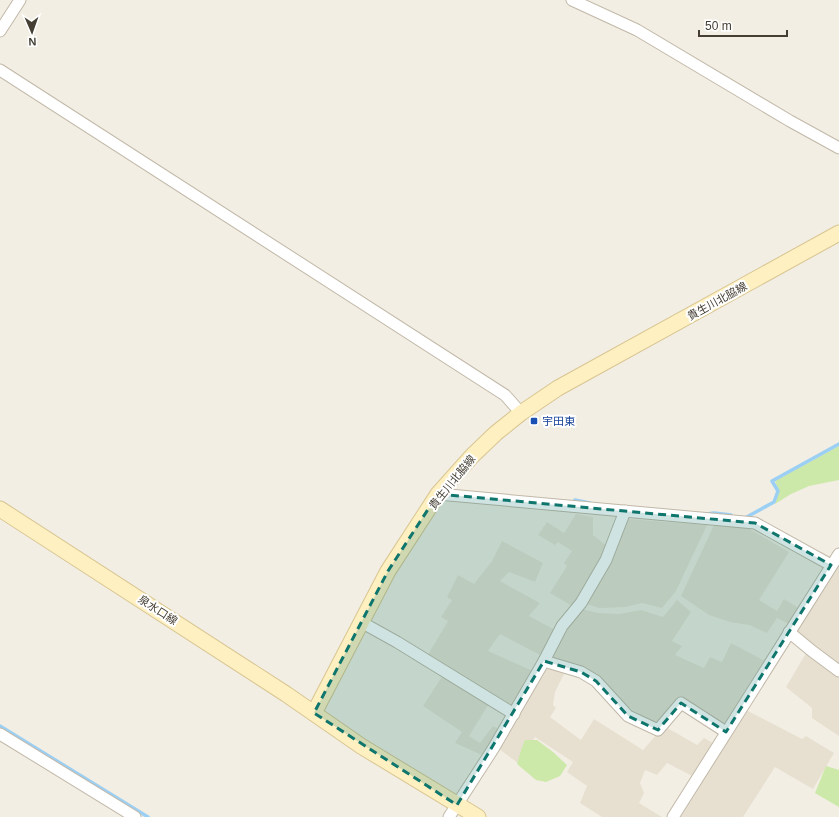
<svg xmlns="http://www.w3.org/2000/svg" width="839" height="817" font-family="Arial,'Noto Sans JP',sans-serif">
<rect width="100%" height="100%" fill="#f2eee3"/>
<g fill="#e7e0d1">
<polygon points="576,514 593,517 593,535 608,547 574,607 550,593 567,566 564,563 572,551 558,542 555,545 538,535 547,522 564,533"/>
<polygon points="627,519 707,525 676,591 662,608 642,603 626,607 599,608 587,604"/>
<polygon points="714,525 746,527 789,552 759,600 777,611 784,599 800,609 791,625 777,618 767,633 749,625 730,622 709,615 681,596"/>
<polygon points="502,541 543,563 535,582 509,572 500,581 540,603 529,616 557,631 544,657 500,634 488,651 535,672 512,710 427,656 448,621 441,617 452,600 447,597 458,575 474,584 492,561"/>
<polygon points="839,565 839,667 795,632"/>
<polygon points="677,600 691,612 672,641 682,646 675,655 704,668 710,657 722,662 731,643 767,662 725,725 681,698 659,725 633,711 609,689 549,660 563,630 582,609 598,613 620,614 641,610 663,617"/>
<polygon points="808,650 839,674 839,736 812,718 812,708 786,687"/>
<polygon points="546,665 565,672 555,692 553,705 556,708 550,717 581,740 594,719 643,750 664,726 697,745 704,738 715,744 694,777 667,763 657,775 645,770 640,783 644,793 639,803 662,817 602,817 580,803 587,786 567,772 573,762 535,737 518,763 499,749"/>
<polygon points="443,675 490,702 469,736 480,743 493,726 500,730 484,756 455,743 462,732 423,706"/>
<polygon points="746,710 802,739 806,736 834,753 813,789 775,767 743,817 681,817"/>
</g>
<g fill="#cce9a9">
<polygon points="839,446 839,480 809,486 791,494 775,504 779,491 775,481"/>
<polygon points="525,740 537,740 553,752 567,765 560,776 546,782 536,780 517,764 522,747"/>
<polygon points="826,766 839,770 839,807 815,793"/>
</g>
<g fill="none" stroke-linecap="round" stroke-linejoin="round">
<g stroke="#9bcff3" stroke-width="3.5">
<polyline points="575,500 590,503"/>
<polyline points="707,514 714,513 731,515"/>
<polyline points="745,518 774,502 778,491 772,481 839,444"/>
<polyline points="0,726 148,817"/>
</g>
<g stroke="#c1b8a8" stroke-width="13">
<g id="minor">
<polyline points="572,0 637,30 790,121 839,148"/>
<polyline points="0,31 20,0"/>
<polyline points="0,70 505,395 521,413"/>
<polyline points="438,494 755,523 831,565"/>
<polyline points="361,622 397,642 514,714"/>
<polyline points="789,632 812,651 839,671"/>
<polyline points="544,661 581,672 596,681 628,716 658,730 681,703 726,732"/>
<polyline points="0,734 135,817"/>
<polyline points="449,817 493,749 544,661 562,626 581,603 606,560 625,511"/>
<polyline points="673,817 839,554"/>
</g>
</g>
<g stroke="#d8c592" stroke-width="17">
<g id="secondary">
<polyline points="0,509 286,694 361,746 478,817"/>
<polyline points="314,713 388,571 438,494 472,456 496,433 521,413 558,388 839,233"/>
</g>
</g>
<use href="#minor" stroke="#fff" stroke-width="11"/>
<use href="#secondary" stroke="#fff0c1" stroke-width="15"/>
</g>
<path fill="#0f766e" fill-opacity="0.2" stroke="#0f766e" stroke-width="3" stroke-dasharray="8 5" stroke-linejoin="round" d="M438,494L755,523L831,565L726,732L681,703L658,730L628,716L596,681L581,672L544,661L457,805L314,713L388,571Z"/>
<rect fill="#1a4fb4" stroke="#fff" stroke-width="1.5" x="530" y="417" width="8" height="8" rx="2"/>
<g text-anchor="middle" stroke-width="4" stroke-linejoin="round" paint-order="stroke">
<g font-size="11" fill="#443e33" stroke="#fff">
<text transform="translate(717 301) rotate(-29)" y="4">貴生川北脇線</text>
<text transform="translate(452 482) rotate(-51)" y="4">貴生川北脇線</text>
<text transform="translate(158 610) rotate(33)" y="4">泉水口線</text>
</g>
<g font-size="11" fill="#164399" stroke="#fff" text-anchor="start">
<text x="542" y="425">宇田東</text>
</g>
</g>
<g transform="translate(32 32) rotate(178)" stroke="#ffffff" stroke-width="3" paint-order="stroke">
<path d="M0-3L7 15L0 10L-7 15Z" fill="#443e33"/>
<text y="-6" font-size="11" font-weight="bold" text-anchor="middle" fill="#443e33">N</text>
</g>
<path d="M699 30v6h88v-6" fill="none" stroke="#443e33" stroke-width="2"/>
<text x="705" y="30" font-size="12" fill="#443e33" stroke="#ffffff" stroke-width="3" paint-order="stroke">50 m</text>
</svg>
